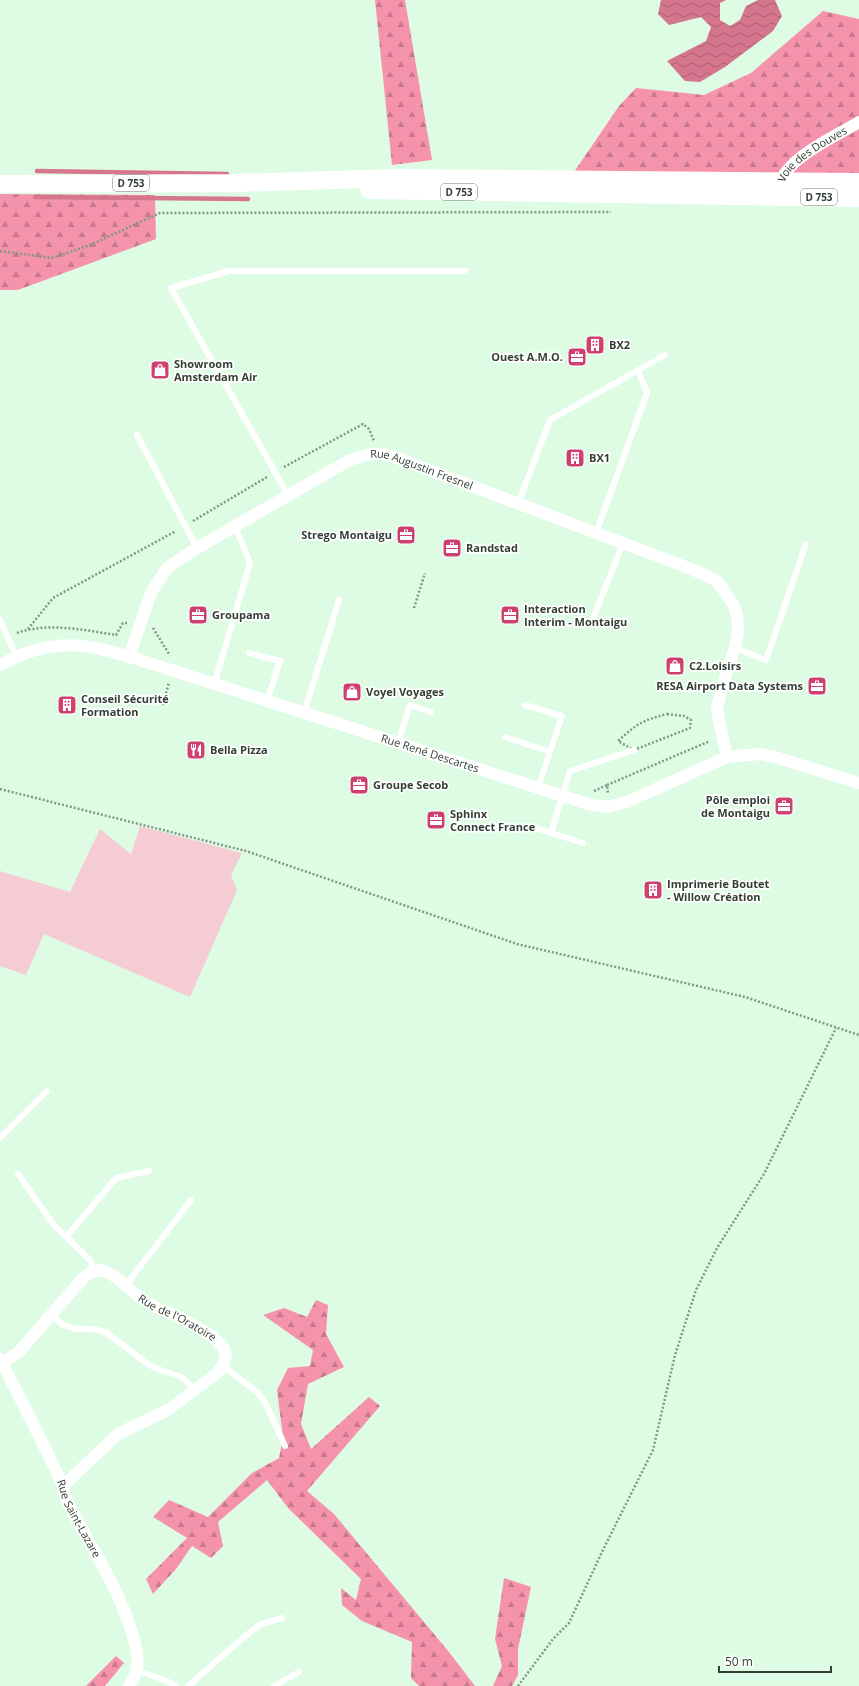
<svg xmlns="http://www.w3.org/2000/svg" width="859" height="1686" font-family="'Open Sans',sans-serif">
<defs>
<pattern id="forest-firs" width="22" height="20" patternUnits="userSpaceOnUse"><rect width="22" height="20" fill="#f693ac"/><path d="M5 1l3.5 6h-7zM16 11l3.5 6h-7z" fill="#c8798d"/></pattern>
<pattern id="water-waves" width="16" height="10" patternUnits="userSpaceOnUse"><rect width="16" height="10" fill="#d5758e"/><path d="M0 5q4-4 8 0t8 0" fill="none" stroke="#ad6175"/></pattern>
</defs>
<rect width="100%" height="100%" fill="#defce3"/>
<polygon fill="#f5cbd4" points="140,826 242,853 231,875 237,890 190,997 44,934 26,975 0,966 0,871 70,892 100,829 131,854"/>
<g fill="url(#forest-firs)">
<polygon points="375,0 405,0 432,160 392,165"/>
<polygon points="823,11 859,19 859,177 572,175 619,106 636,88 704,95 751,73"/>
<polygon points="0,194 155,195 156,239 18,290 0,290"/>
<polygon points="316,1300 328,1305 326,1334 344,1367 308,1384 301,1424 311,1449 369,1397 380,1406 307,1491 334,1514 449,1652 475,1686 419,1686 411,1678 412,1642 362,1621 342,1605 341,1588 356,1600 361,1579 288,1508 267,1480 218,1522 223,1546 211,1558 192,1546 176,1569 153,1594 146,1579 187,1538 153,1517 169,1500 208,1517 252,1473 279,1458 283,1437 277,1390 288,1368 310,1366 313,1350 263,1315 284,1308 307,1317"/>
<polygon points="504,1578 531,1587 518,1649 518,1675 512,1686 493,1686 502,1666 495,1639"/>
<polygon points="116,1656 124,1663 105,1686 86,1686"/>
</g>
<polygon fill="url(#water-waves)" points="661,0 726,0 720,3 720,20 730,26 740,20 746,6 758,0 775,0 782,16 773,31 725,67 700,82 685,81 667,61 706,41 711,27 701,17 669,25 658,14"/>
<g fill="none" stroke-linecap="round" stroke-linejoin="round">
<g stroke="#d5758e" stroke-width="4.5">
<polyline points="37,171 227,174"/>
<polyline points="35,197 248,199"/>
</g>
<g stroke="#829786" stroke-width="2.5" stroke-dasharray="2 2" stroke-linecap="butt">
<polyline points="0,251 52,258 90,245 160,213 611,212"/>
<polyline points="284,467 363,424 369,429 374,441"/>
<polyline points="193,521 267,477"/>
<polyline points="414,608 425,573"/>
<polyline points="153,628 169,654"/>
<polyline points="28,629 53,598 176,531"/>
<path d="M17,633C47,622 85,630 116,635L123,623H128"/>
<polyline points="163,705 169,682"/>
<path d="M667,714L684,716L691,720L690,728L634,750L618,741C638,723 641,721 667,714Z"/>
<polyline points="607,785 710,741"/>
<polyline points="0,789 246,851 517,944 745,997 859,1035"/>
<polyline points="594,791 607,785 608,794"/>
<polyline points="518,1686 553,1639 569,1623 602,1552 653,1450 675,1355 696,1290 717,1248 764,1174 836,1028"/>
</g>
<g stroke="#fff" stroke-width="6">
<polyline points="137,435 197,548"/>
<polyline points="288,495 171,288 229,271 466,271"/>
<polyline points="518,504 550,420 665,355"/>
<polyline points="596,533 647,393 638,370"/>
<polyline points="594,616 623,543"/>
<polyline points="0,620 16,656"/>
<polyline points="735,648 766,660 806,544"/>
<polyline points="249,653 280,661 267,701"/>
<polyline points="214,685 250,563 235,526"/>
<polyline points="525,705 562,716 538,788"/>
<polyline points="304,713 339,600"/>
<polyline points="505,737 550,752"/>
<polyline points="398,743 410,705 431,712"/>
<polyline points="529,826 583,843"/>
<polyline points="551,833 570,771 634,750"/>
<polyline points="0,1138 47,1091"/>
<polyline points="18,1174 53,1224 90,1260 95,1271"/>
<polyline points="67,1236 116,1178 149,1171"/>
<polyline points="126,1285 191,1200"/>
<polyline points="52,1315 63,1325 76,1329 93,1329 106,1332 149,1365 163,1371 182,1377 194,1389"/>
<polyline points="223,1366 258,1393 265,1402 285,1446"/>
<polyline points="137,1670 169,1682 176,1686"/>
<polyline points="188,1686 244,1637 261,1624 282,1618"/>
<polyline points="274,1686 299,1672"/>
</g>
<g stroke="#fff" stroke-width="12">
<path id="s1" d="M780,186C782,160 838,135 859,122"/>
<path id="s2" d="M129,657L151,593L167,568L197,548L348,461C378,448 387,454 416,465L681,565L703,574L717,581L733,604L737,615L738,631L735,648L723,683L717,708L719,721L727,757"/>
<path id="s3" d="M0,665C53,636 85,643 140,660L588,804L608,807L627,802L727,757L759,754L775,757L859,783"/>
<path id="s4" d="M0,1359C21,1399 41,1439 60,1479C64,1488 65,1497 69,1505C93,1551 125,1597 136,1648C139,1661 137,1675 129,1686"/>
<path id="s5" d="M2,1363L19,1352L83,1278L91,1272L102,1270L114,1276L138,1296L155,1307L179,1317L212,1336L223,1347L226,1355L223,1366L216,1374L168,1410L128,1429L117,1435L63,1486"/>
</g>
<g stroke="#fff" stroke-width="18">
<polyline points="0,184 234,183 396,178 859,182"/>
<polyline points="369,190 859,198"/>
</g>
</g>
<defs>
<g id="building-square" transform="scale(1)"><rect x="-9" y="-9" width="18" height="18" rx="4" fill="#cd406f" stroke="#fff"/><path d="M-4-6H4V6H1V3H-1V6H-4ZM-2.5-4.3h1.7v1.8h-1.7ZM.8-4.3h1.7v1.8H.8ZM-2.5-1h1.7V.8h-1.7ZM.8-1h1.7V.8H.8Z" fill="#fff"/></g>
<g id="office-square" transform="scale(1)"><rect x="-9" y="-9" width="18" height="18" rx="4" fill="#cd406f" stroke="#fff"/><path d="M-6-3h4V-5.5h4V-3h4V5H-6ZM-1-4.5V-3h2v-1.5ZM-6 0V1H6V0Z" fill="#fff"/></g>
<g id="shop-square" transform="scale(1)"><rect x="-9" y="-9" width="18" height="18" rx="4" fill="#cd406f" stroke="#fff"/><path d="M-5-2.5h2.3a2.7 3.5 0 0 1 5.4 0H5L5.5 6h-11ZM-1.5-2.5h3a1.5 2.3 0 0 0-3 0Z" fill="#fff"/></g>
<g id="restaurant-square" transform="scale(1)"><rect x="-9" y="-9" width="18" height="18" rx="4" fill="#cd406f" stroke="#fff"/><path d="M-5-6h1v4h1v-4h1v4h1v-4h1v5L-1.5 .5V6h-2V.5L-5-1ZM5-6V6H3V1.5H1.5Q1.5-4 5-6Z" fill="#fff"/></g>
</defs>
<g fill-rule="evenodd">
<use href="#building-square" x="595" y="345"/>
<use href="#office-square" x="577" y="357"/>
<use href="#shop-square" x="160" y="370"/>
<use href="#building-square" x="575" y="458"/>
<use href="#office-square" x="406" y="535"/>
<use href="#office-square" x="452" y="548"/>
<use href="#office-square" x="198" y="615"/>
<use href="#office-square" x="510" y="615"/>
<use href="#shop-square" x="675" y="666"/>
<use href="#office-square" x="817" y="686"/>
<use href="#shop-square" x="352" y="692"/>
<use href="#building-square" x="67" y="705"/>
<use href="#restaurant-square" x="196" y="750"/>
<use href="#office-square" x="359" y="785"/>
<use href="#office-square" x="784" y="806"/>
<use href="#office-square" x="436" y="820"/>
<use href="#building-square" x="653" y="890"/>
</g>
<g text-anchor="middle" stroke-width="3.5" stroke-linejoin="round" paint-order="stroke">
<g fill="#fff" stroke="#707972" stroke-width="1">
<rect x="113" y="175" width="36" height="16" rx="3"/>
<rect x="441" y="184" width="36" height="16" rx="3"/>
<rect x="801" y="189" width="36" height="16" rx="3"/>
</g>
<g font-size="10" font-weight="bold" fill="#333f35">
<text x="131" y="187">D 753</text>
<text x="459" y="196">D 753</text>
<text x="819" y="201">D 753</text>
</g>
<g font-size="11" fill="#333f35" stroke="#fff">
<text dy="4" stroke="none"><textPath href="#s1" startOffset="47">Voie des Douves</textPath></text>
<text dy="4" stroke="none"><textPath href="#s2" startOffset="385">Rue Augustin Fresnel</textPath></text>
<text dy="4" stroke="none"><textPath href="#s3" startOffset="450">Rue René Descartes</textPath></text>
<text dy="4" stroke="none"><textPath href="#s5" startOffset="229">Rue de l'Oratoire</textPath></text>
<text dy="4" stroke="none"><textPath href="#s4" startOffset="178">Rue Saint-Lazare</textPath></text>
</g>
<g font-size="11" font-weight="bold" fill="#333f35" stroke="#fff" text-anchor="start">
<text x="609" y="349">BX2</text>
<text x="563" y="361" text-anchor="end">Ouest A.M.O.</text>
<text x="174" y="368">Showroom<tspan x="174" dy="13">Amsterdam Air</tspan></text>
<text x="589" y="462">BX1</text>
<text x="392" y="539" text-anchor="end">Strego Montaigu</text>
<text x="466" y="552">Randstad</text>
<text x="524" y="613">Interaction<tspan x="524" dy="13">Interim - Montaigu</tspan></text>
<text x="212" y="619">Groupama</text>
<text x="689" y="670">C2.Loisirs</text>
<text x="803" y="690" text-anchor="end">RESA Airport Data Systems</text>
<text x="366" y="696">Voyel Voyages</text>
<text x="81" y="703">Conseil Sécurité<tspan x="81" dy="13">Formation</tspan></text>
<text x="210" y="754">Bella Pizza</text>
<text x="373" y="789">Groupe Secob</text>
<text x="770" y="804" text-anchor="end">Pôle emploi<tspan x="770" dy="13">de Montaigu</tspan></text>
<text x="450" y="818">Sphinx<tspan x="450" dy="13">Connect France</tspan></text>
<text x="667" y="888">Imprimerie Boutet<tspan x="667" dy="13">- Willow Création</tspan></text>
</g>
</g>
<path d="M719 1666v6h112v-6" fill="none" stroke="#333f35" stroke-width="2"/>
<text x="725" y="1666" font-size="12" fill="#333f35" stroke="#ffffff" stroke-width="3" paint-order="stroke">50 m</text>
</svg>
